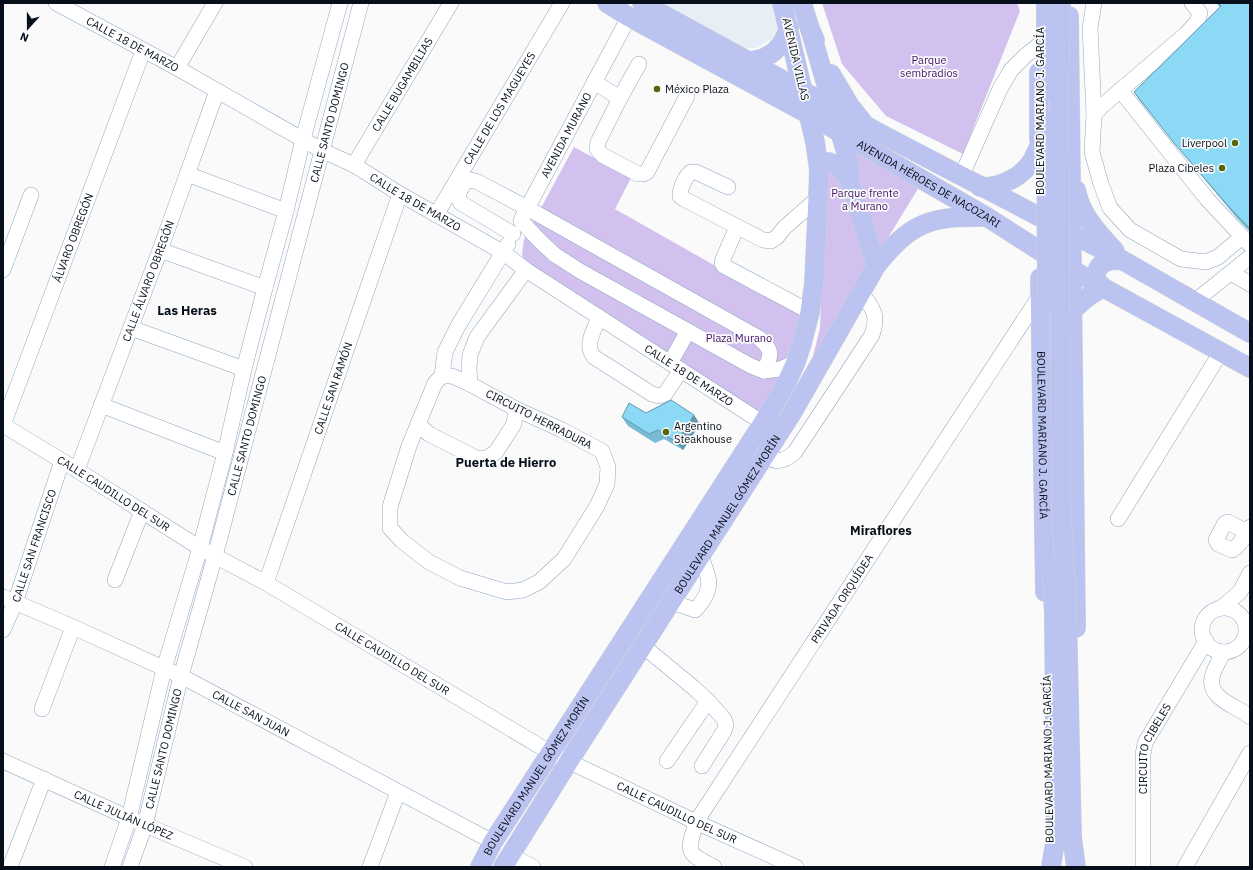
<svg xmlns="http://www.w3.org/2000/svg" width="1253" height="870" font-family="'IBM Plex Sans',sans-serif">
<rect width="100%" height="100%" fill="#fafafa"/>
<polygon fill="#e8eef6" points="655,3 776,3 779,15 777,31 771,39 757,48 742,49"/>
<g fill="#d2c1ef">
<polygon points="822,3 1017,3 1020,11 963,154 886,116 842,64"/>
<polygon points="574,147 631,178 615,209 802,315 784,376 759,413 527,264 522,255 524,239"/>
<polygon points="864,152 919,187 811,364 820,328 826,175 840,159"/>
</g>
<g fill="none" stroke-linecap="round" stroke-linejoin="round">
<g stroke="#8ea7c2" stroke-width="16">
<g id="minor">
<path id="s1" d="M56,3L177,68L323,151L354,165L400,194L504,253L526,270L763,423"/>
<polyline points="1094,3 1090,28 1094,115 1102,106 1186,34 1197,22 1200,13 1192,3"/>
<polyline points="177,68 215,3"/>
<polyline points="594,82 620,98 598,142 597,149 602,155 638,174 643,174 647,172 687,96"/>
<polyline points="1120,90 1207,199 1250,245"/>
<polyline points="620,98 639,64"/>
<polyline points="1094,115 1092,152 1101,184 1110,208 1130,230 1181,259 1206,262 1218,257 1242,237"/>
<path id="s2" d="M354,165L451,3"/>
<polyline points="187,174 286,211"/>
<polyline points="961,177 1000,89 1011,70 1025,56 1040,44"/>
<path d="M728,187L696,172H691C685,177 680,188 680,196L684,199L763,240L771,241L777,237L784,228L818,198"/>
<path id="s3" d="M436,215L562,3"/>
<path id="s4" d="M522,218L629,17"/>
<polyline points="737,227 723,259 722,263 724,266 810,312"/>
<path d="M513,234L461,203C456,195 460,190 465,182L471,180L478,182L527,208L759,338C774,351 771,355 764,371L751,366L580,271L555,255L541,242L521,221"/>
<polyline points="160,250 265,288"/>
<polyline points="3,270 31,195"/>
<polyline points="1231,273 1250,284"/>
<polyline points="1194,302 1250,257"/>
<path d="M599,317C594,331 584,345 594,357L652,394L659,396L665,394L681,370"/>
<polyline points="131,328 244,369"/>
<polyline points="670,363 688,331"/>
<polyline points="764,371 780,369 796,362"/>
<polygon points="442,376 452,376 470,384 516,409 562,430 602,451 608,467 607,484 597,506 564,559 539,582 523,590 507,592 460,578 429,562 402,541 390,528 390,507 409,446 435,383"/>
<polyline points="442,376 445,352 458,326 508,244"/>
<polyline points="470,384 469,369 470,355 477,337 526,270"/>
<polyline points="101,405 225,453"/>
<polyline points="418,424 429,434 476,458 487,458 496,452 514,424 516,409"/>
<path id="s5" d="M3,425L77,470L200,548L266,583L551,753L696,822L796,867"/>
<path id="s6" d="M3,425L143,51"/>
<path d="M755,451C772,461 780,466 795,452L872,335C879,313 873,310 861,292"/>
<path id="s7" d="M77,470L160,250L217,91"/>
<polyline points="1118,519 1221,352"/>
<path d="M1247,532L1228,522L1225,523L1216,540L1218,544L1232,550C1240,546 1245,535 1250,527"/>
<polyline points="115,580 142,511"/>
<path id="s8" d="M266,583L400,194"/>
<path id="s9" d="M3,597L73,627L181,676L493,842"/>
<path d="M672,602L695,610C699,607 700,604 703,600C714,583 707,574 701,557"/>
<polyline points="1221,608 1240,592 1250,573"/>
<circle cx="1224" cy="630" r="22"/>
<path id="s10" d="M3,630L15,603L62,461"/>
<polyline points="643,646 694,688 708,701 667,761"/>
<path d="M1223,652C1220,660 1213,670 1212,678C1208,699 1237,706 1250,717"/>
<polyline points="42,709 73,627"/>
<path id="s11" d="M3,761L129,818L245,867"/>
<polyline points="702,766 724,731 726,725 724,719 708,701"/>
<polyline points="510,855 533,867"/>
<polyline points="10,867 44,779"/>
<polyline points="112,867 129,818 164,669 200,548 225,453 244,369 265,288 286,211 303,139 340,3"/>
<path id="s12" d="M130,867L145,825L181,676L215,556L361,3"/>
<polyline points="370,867 398,792"/>
<path id="s13" d="M714,867C684,852 688,852 696,822L1041,294"/>
<path id="s14" d="M1143,867V755L1145,743L1206,641"/>
<polyline points="1185,867 1250,753"/>
</g>
</g>
<g stroke="#d2d4d6" stroke-width="20">
<g id="major">
<path id="s15" d="M607,3L629,17L808,114L987,217L1040,251L1104,288L1250,368"/>
<polyline points="642,3 885,136 1122,260 1250,333"/>
<polyline points="802,3 810,29 815,40"/>
<polyline points="1069,16 1076,628"/>
<polyline points="810,29 850,166 850,181"/>
<path d="M746,61C768,61 783,48 789,27"/>
<polyline points="831,74 850,106 862,121"/>
<polyline points="1039,140 1039,72"/>
<polyline points="829,162 840,167 850,181 876,266"/>
<path d="M980,187C999,188 1021,178 1032,161C1034,157 1036,152 1039,147"/>
<path d="M1076,190C1081,215 1098,233 1115,251"/>
<path id="s16" d="M1040,278L1045,592"/>
<path d="M1073,310C1083,301 1091,293 1104,288C1102,286 1099,284 1097,281C1095,278 1096,274 1097,271C1101,260 1112,260 1122,260"/>
<path id="s17" d="M480,867L493,842L763,423L787,382L796,362L802,343L810,312L814,283L818,198L819,170L815,142L782,3"/>
<path id="s18" d="M503,867L569,761L792,413L876,266C912,221 931,216 987,217"/>
</g>
</g>
<use href="#minor" stroke="#fff" stroke-width="15"/>
<use href="#major" stroke="#bbc3f1" stroke-width="19"/>
<g stroke="#d2d4d6" stroke-width="20" stroke-linecap="butt">
<g id="major-bridge">
<polyline points="1046,3 1046,92"/>
<polyline points="1061,3 1059,85 1061,505 1067,612 1072,837 1076,867"/>
<polyline points="1046,120 1047,298"/>
<polyline points="1051,867 1056,837 1054,615 1052,572"/>
</g>
</g>
<use href="#major-bridge" stroke="#bbc3f1" stroke-width="19"/>
</g>
<g fill="#78bbd4">
<polygon points="1216,3 1250,3 1250,232 1236,217 1181,151 1140,101 1134,92 1220,7"/>
<polygon points="646,413 700,424 683,450 664,439 655,443 628,426 622,417"/>
</g>
<polygon fill="#6298ac" points="694,415 700,424 683,450 676,442"/>
<g fill="#8cd9f6" stroke="#6298ac">
<polygon points="1218,3 1250,3 1250,229 1230,208 1174,143 1134,92 1221,6"/>
<polygon points="671,400 694,415 676,442 658,430 649,434 622,417 629,403 646,413"/>
</g>
<g fill="#57660e" stroke="#fafafa" stroke-width="1.5">
<circle cx="657" cy="89" r="4"/>
<circle cx="1235" cy="143" r="4"/>
<circle cx="1222" cy="168" r="4"/>
<circle cx="666" cy="432" r="4"/>
</g>
<g text-anchor="middle" stroke-width="3.5" stroke-linejoin="round" paint-order="stroke">
<g font-size="11" fill="#07101a" stroke="#fafafa">
<text dy="4" stroke="none"><textPath href="#s1" startOffset="87">CALLE 18 DE MARZO</textPath></text>
<text transform="translate(796 59) rotate(77)" y="4">AVENIDA VILLAS</text>
<text dy="4" stroke="none"><textPath href="#s2" startOffset="94">CALLE BUGAMBILIAS</textPath></text>
<text dy="4" stroke="none"><textPath href="#s3" startOffset="124">CALLE DE LOS MAGUEYES</textPath></text>
<text transform="translate(1040 111) rotate(-90)" y="4">BOULEVARD MARIANO J. GARCÍA</text>
<text dy="4" stroke="none"><textPath href="#s12" startOffset="771">CALLE SANTO DOMINGO</textPath></text>
<text dy="4" stroke="none"><textPath href="#s4" startOffset="94">AVENIDA MURANO</textPath></text>
<text dy="4" stroke="none"><textPath href="#s15" startOffset="369">AVENIDA HÉROES DE NACOZARI</textPath></text>
<text dy="4" stroke="none"><textPath href="#s1" startOffset="411">CALLE 18 DE MARZO</textPath></text>
<text dy="4" stroke="none"><textPath href="#s6" startOffset="200">ÁLVARO OBREGÓN</textPath></text>
<text dy="4" stroke="none"><textPath href="#s7" startOffset="202">CALLE ÁLVARO OBREGÓN</textPath></text>
<text dy="4" stroke="none"><textPath href="#s1" startOffset="735">CALLE 18 DE MARZO</textPath></text>
<text dy="4" stroke="none"><textPath href="#s8" startOffset="206">CALLE SAN RAMÓN</textPath></text>
<text transform="translate(539 419) rotate(27)" y="4">CIRCUITO HERRADURA</text>
<text dy="4" stroke="none"><textPath href="#s12" startOffset="447">CALLE SANTO DOMINGO</textPath></text>
<text dy="4" stroke="none"><textPath href="#s16" startOffset="157">BOULEVARD MARIANO J. GARCÍA</textPath></text>
<text dy="4" stroke="none"><textPath href="#s5" startOffset="130">CALLE CAUDILLO DEL SUR</textPath></text>
<text dy="4" stroke="none"><textPath href="#s18" startOffset="418">BOULEVARD MANUEL GÓMEZ MORÍN</textPath></text>
<text dy="4" stroke="none"><textPath href="#s10" startOffset="90">CALLE SAN FRANCISCO</textPath></text>
<text dy="4" stroke="none"><textPath href="#s13" startOffset="325">PRIVADA ORQUÍDEA</textPath></text>
<text dy="4" stroke="none"><textPath href="#s5" startOffset="454">CALLE CAUDILLO DEL SUR</textPath></text>
<text dy="4" stroke="none"><textPath href="#s9" startOffset="274">CALLE SAN JUAN</textPath></text>
<text dy="4" stroke="none"><textPath href="#s12" startOffset="123">CALLE SANTO DOMINGO</textPath></text>
<text dy="4" stroke="none"><textPath href="#s14" startOffset="121">CIRCUITO CIBELES</textPath></text>
<text transform="translate(1048 759) rotate(-91)" y="4">BOULEVARD MARIANO J. GARCÍA</text>
<text dy="4" stroke="none"><textPath href="#s17" startOffset="107">BOULEVARD MANUEL GÓMEZ MORÍN</textPath></text>
<text dy="4" stroke="none"><textPath href="#s5" startOffset="778">CALLE CAUDILLO DEL SUR</textPath></text>
<text dy="4" stroke="none"><textPath href="#s11" startOffset="132">CALLE JULIÁN LÓPEZ</textPath></text>
</g>
<g font-size="11" fill="#3f1368" stroke="#fafafa">
<text x="929" y="64">Parque<tspan x="929" dy="13">sembradios</tspan></text>
<text x="865" y="197">Parque frente<tspan x="865" dy="13">a Murano</tspan></text>
<text x="739" y="342">Plaza Murano</text>
</g>
<g font-size="11" fill="#07101a" stroke="#fafafa" text-anchor="start">
<text x="665" y="93">México Plaza</text>
<text x="1227" y="147" text-anchor="end">Liverpool</text>
<text x="1214" y="172" text-anchor="end">Plaza Cibeles</text>
<text x="674" y="430">Argentino<tspan x="674" dy="13">Steakhouse</tspan></text>
</g>
<g font-size="13" font-weight="bold" fill="#07101a" stroke="#fafafa">
<text x="187" y="315">Las Heras</text>
<text x="506" y="467">Puerta de Hierro</text>
<text x="881" y="535">Miraflores</text>
</g>
</g>
<rect width="1253" height="870" fill="none" stroke="#07101a" stroke-width="8"/>
<g transform="translate(28 28) rotate(201)" stroke="#fafafa" stroke-width="3" paint-order="stroke">
<path d="M0-3L7 15L0 10L-7 15Z" fill="#07101a"/>
<text y="-6" font-size="11" font-weight="bold" text-anchor="middle" fill="#07101a">N</text>
</g>
</svg>
